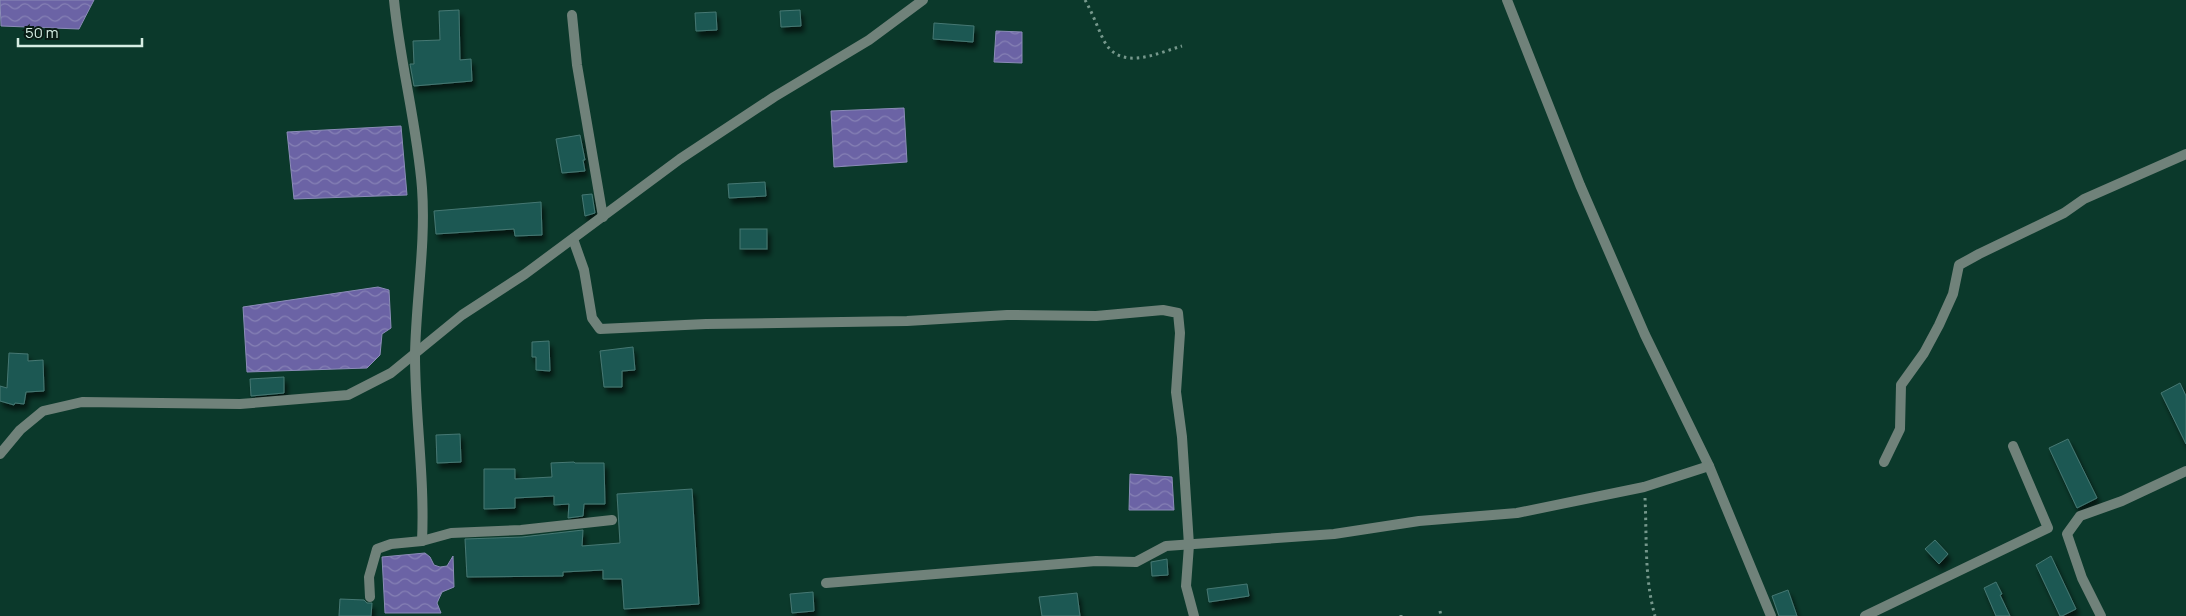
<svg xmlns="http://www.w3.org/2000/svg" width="2186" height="616" font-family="Manrope,sans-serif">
<defs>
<pattern id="water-waves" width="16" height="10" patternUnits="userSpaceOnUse" patternTransform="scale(1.25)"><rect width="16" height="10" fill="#6b63a5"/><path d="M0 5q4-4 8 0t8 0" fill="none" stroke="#8681b5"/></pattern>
<filter id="shadow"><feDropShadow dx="3" dy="5.5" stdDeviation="2.5" flood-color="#0009"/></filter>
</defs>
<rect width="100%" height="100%" fill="#0b392b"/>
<g fill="url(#water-waves)" stroke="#8b8cb8">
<polygon points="0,0 94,0 79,29 1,26"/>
<polygon points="996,31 1022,32 1022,63 994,62"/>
<polygon points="904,108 907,162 834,167 831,111"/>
<polygon points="401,126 407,195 294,199 287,132"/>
<polygon points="378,287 389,290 391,328 382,334 380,355 367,368 247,372 243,307"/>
<polygon points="1130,474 1172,477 1174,510 1129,510"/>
<polygon points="425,553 430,557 434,565 440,567 447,566 453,556 454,587 442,592 437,603 441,613 385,613 382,557"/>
</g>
<g fill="#1d5853" stroke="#467873" filter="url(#shadow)">
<polygon points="459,10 460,60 471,59 472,81 414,86 410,64 414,64 413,41 440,40 439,11"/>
<polygon points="800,10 801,26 781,27 780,11"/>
<polygon points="716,12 717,30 696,31 695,13"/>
<polygon points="934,23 974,26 973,42 933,39"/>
<polygon points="580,135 585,160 583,160 585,171 562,173 556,139"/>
<polygon points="765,182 766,196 729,198 728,184"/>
<polygon points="592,194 595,213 585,216 582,195"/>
<polygon points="541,202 542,235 515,236 514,229 436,234 434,211"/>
<rect x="740" y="229" width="27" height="20"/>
<polygon points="549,341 550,371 536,370 536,357 532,357 532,342"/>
<polygon points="633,347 635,370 622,371 622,387 604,387 600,351"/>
<polygon points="9,353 28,354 28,361 43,360 44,391 26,392 24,404 15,403 14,405 0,401 0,386 7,388"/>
<polygon points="284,377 284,393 251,396 250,379"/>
<polygon points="2180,383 2186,396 2186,444 2161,393"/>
<polygon points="460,434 461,462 437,463 436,435"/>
<polygon points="2068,439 2097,498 2077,508 2049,448"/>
<polygon points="574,462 575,463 604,463 605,504 584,504 583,516 568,518 569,504 554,505 554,496 515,498 515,508 484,509 484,469 515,469 515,479 552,477 551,463"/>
<polygon points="692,489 699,604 624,609 622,579 603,579 603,570 563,572 563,576 467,577 465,539 522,537 583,530 582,546 620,543 617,494"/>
<polygon points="1935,540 1948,554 1939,564 1925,549"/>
<polygon points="2051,556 2076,609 2062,616 2060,616 2036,565"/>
<polygon points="1167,559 1168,575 1152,576 1151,562"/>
<polygon points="1996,582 2002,594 2000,595 2010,616 1996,616 1984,588"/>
<polygon points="1247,584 1249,596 1209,602 1207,589"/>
<polygon points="1788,590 1797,616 1779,616 1772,596"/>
<polygon points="813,592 814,611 792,613 790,594"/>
<polygon points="1077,593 1080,616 1042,616 1039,597"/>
<polygon points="340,599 364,600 367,603 372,603 371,616 339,616"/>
</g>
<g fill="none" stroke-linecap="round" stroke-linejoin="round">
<g stroke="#76988c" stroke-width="3" stroke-dasharray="2.5 4" stroke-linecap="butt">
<path d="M1085,0C1092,12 1097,26 1103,39C1119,72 1155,54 1182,46"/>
<path d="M1645,498C1647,538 1644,577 1655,616"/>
<polyline points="1440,611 1441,616"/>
<polyline points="1401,615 1401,616"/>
</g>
<g stroke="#70827a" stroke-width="10">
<polyline points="1507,0 1580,185 1645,335 1709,466 1771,616"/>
<polyline points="572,15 577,65 603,217"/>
<polyline points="573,239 584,270 592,318 600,329 706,324 907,321 1007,315 1096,316 1163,310 1178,313 1180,333 1176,392 1182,437 1189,545 1186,586 1194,616"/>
<polyline points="0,454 20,430 43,411 82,402 240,404 348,395 391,373 462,315 525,274 680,159 774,97 869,40 923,0"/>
<polyline points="1884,462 1900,429 1901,385 1924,353 1939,325 1953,294 1959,265 1979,254 2064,213 2084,199 2186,154"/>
<polyline points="422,541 451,533 521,530 612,520"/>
<polyline points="826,583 1096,561 1136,562 1166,546 1334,534 1419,521 1517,513 1644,487 1709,466"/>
<path d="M370,597L369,577L377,549L391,544L422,541C425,478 415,417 415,355C416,299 426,244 422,188C417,125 400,63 394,0"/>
<polyline points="1865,616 2048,528 2013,446"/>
<polyline points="2101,616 2082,578 2067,534 2080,516 2122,501 2186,471"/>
</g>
</g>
<path d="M18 38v8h124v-8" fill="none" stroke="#d6ede3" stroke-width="2.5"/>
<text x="25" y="38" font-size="15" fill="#d6ede3" stroke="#0a1c16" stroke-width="4" paint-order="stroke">50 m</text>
</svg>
